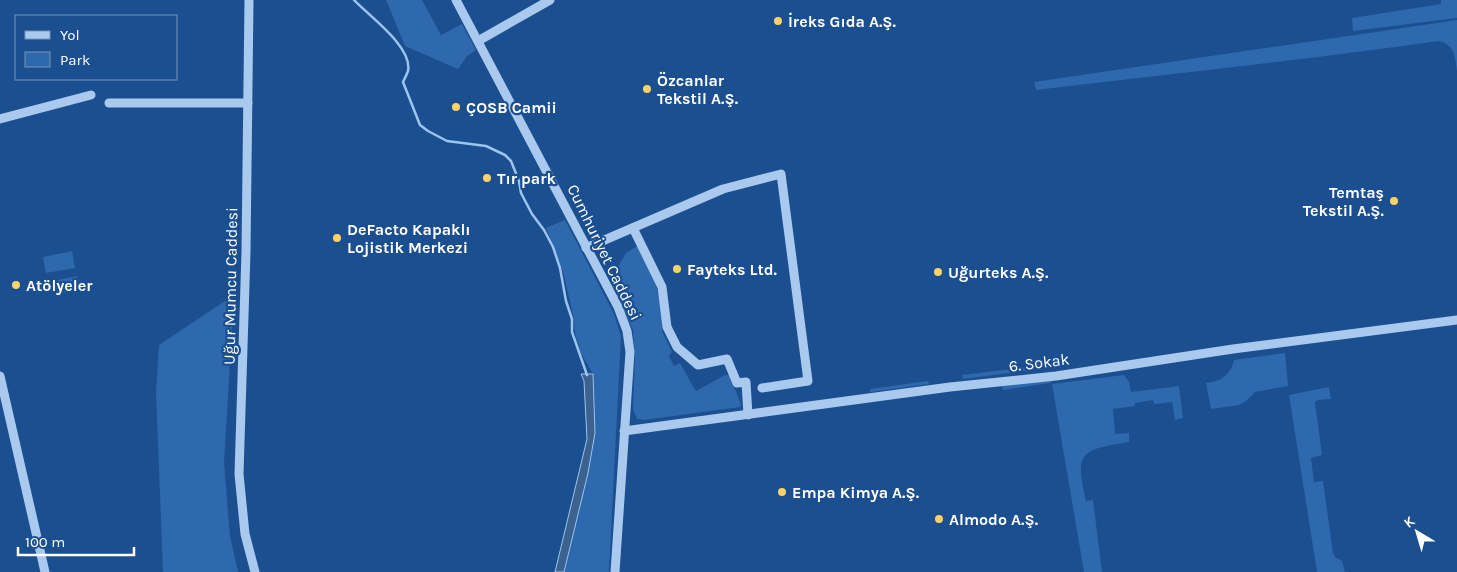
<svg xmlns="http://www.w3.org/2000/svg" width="1457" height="572" font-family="Karla,sans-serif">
<rect width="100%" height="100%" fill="#1b4f8f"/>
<g fill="#2e69ad">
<polygon points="386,0 422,0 441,35 462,24 476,50 467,56 458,69 405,46"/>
<polygon points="1441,0 1457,0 1457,18 1353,31 1352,18 1441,4"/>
<path d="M1457,20V71C1455,57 1455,45 1439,41C1305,60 1170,74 1036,90L1034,82Z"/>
<polygon points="565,220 614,314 621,336 609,572 564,572 595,433 593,374 581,353 575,333 574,319 563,271 546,228"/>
<polygon points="637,246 640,246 655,281 664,320 662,331 672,352 669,356 674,366 680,363 694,388 696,391 725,375 730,375 741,405 740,407 644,420 637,419 633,409 635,358 633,330 610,280 626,253"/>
<polygon points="72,251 75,268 46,273 43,257"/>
<polygon points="77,276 79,290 55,294 53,281"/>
<polygon points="234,295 224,463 230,536 238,572 163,572 156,392 159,345"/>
<path d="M1285,353L1288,386L1255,392L1246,401L1239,405L1211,409L1206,383C1220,382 1231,375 1234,360Z"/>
<polygon points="1038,366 1039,369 963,379 962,375"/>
<path d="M1124,375L1129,382L1131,392L1179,386L1183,418L1175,420L1172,402L1154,404L1153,400L1135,403V406L1113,409L1115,434L1129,433V442C1082,450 1074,450 1086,501L1093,500L1102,572H1084L1052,384Z"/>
<polygon points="1051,377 1051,383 1003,390 1002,385"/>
<polygon points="928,381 929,384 870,392 870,389"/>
<polygon points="1329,387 1331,399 1318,400 1315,402 1322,455 1311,458 1314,482 1323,481 1333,553 1335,557 1342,561 1345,572 1317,572 1289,395"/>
</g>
<polygon fill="#3c6290" stroke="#9cc4f0" points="581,374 593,374 595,433 588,473 564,572 555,572 587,439 584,381"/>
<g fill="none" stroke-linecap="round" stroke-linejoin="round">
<path stroke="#9cc4f0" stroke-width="2.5" d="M354,0C369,16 413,47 408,71C407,74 405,78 403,82L420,125L428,131L447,141L486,146L505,155L511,161L519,181L521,193L532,214L544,230L553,247L560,268L566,301L572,319V332L587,375"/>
<g stroke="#a9c9ee" stroke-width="9">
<polyline points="249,0 246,252 239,474 245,534 255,572"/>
<polyline points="456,0 618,307 627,331 630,352 615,572"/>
<polyline points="478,41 550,0"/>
<polyline points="109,103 248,103"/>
<polyline points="0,119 91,95"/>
<polyline points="633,228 662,287 667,327 677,347 698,365 727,359 737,383 746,382 748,415"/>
<polyline points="586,248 723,189 781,174 808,381 762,388"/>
<polyline points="0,376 45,572"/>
<polyline points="624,431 950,387 1056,376 1233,349 1457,320"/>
</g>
</g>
<g fill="#ffd166" stroke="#1b4f8f" stroke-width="2">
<circle cx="778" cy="21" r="5"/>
<circle cx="647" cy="89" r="5"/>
<circle cx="456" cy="107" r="5"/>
<circle cx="487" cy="178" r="5"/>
<circle cx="1394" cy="201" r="5"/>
<circle cx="337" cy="238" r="5"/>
<circle cx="677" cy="269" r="5"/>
<circle cx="938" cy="272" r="5"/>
<circle cx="16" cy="285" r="5"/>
<circle cx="782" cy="492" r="5"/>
<circle cx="939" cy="519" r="5"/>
</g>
<g text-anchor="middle" stroke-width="4.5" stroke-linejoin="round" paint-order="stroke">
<g font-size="16" font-weight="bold" fill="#fff" stroke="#1b4f8f" text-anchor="start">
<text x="788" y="27">İreks Gıda A.Ş.</text>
<text x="657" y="86">Özcanlar<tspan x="657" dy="18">Tekstil A.Ş.</tspan></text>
<text x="466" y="113">ÇOSB Camii</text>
<text x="497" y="184">Tır park</text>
<text x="1384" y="198" text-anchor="end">Temtaş<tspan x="1384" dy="18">Tekstil A.Ş.</tspan></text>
<text x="347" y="235">DeFacto Kapaklı<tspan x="347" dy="18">Lojistik Merkezi</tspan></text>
<text x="687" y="275">Fayteks Ltd.</text>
<text x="948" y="278">Uğurteks A.Ş.</text>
<text x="26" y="291">Atölyeler</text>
<text x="792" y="498">Empa Kimya A.Ş.</text>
<text x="949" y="525">Almodo A.Ş.</text>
</g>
<g font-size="16" fill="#fff" stroke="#1b4f8f">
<text transform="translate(605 252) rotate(64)" y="6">Cumhuriyet Caddesi</text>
<text transform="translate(230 286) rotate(-89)" y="6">Uğur Mumcu Caddesi</text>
<text transform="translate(1039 362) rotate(-7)" y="6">6. Sokak</text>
</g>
</g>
<rect x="15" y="15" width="162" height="65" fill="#1b4f8f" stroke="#7695bc"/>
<rect x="25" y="31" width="25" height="8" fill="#a9c9ee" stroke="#7695bc"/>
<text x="60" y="40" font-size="15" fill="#ffffff">Yol</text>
<rect x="25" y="52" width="25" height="15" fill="#2e69ad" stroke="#7695bc"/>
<text x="60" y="65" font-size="15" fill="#ffffff">Park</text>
<g transform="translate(1417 532) rotate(322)" stroke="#1b4f8f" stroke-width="4" paint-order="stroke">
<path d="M0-4L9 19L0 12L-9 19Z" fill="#ffffff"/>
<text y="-8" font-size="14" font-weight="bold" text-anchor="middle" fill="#ffffff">K</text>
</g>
<path d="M18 547v8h116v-8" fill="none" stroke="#ffffff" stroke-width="2.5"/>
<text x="25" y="547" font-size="15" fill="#ffffff" stroke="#1b4f8f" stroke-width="4" paint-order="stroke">100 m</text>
</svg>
